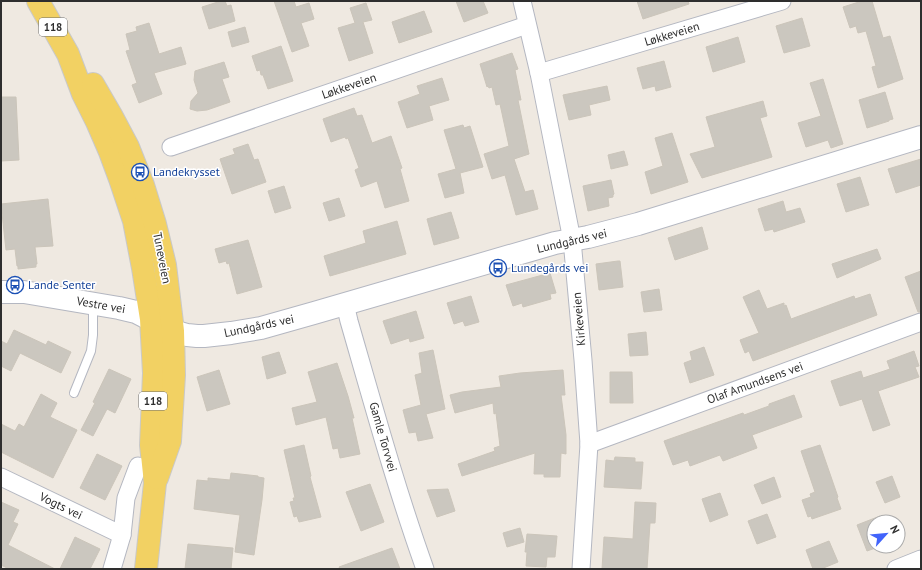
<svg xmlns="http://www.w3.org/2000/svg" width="922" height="570" font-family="'PT Sans',sans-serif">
<rect width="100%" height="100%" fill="#efe9e1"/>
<g fill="#cbc7bf" stroke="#cbc5ba">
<polygon points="221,1 225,1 227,6 231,5 235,21 209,29 202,7"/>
<polygon points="274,1 294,1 296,7 309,3 314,19 301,23 309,46 292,52"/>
<polygon points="456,1 483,1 488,13 464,22"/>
<polygon points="637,1 688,1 689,4 643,19"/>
<polygon points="862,1 872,1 883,38 890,36 903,79 878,88 872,67 876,66 866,31 858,33 856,26 850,28 843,7"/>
<polygon points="366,3 372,20 363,22 373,53 349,61 338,28 355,23 350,8"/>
<polygon points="424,11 432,32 399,43 392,22"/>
<polygon points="802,18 810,46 784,53 776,26"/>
<polygon points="149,23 159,54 181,47 186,64 154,73 162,94 139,103 132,85 137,83 126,51 130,50 126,34 137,31 136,27"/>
<polygon points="245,27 249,42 232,47 228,32"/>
<polygon points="738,37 745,62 713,72 706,47"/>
<polygon points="281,46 293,81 268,89 263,75 261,75 260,70 257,71 252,56"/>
<polygon points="512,53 518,69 515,70 521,100 518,100 529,154 514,159 525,192 533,190 538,209 516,215 505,175 492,179 484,154 509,146 500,104 496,105 492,87 489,88 488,86 487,87 480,64"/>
<polygon points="664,61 671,87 656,91 655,86 643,89 637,68"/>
<polygon points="224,62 229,77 222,79 230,102 207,110 197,111 190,109 191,101 198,93 194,80 195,71"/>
<polygon points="442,78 449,100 429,106 433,120 407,128 398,102 420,94 417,86"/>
<polygon points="823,79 843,144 831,148 828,140 806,147 798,123 821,116 810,83"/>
<polygon points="607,86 610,100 589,105 591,115 569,120 563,95"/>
<polygon points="885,92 893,119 889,120 889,121 867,128 859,100"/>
<polygon points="1,97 16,97 19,160 1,161"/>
<polygon points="763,101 767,116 760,118 772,157 702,178 690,154 715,147 706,117"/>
<polygon points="354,108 357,116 362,115 372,143 391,136 402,168 400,169 409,201 385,208 377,181 361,187 355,170 359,168 348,138 346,139 345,137 331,142 323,119"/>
<polygon points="463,125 464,128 470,126 483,167 460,173 464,193 445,198 438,174 456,169 444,130"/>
<polygon points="672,133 688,182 651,194 645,172 663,166 655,138"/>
<polygon points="248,144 254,160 258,159 266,182 232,194 220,159 235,154 233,149"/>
<polygon points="624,151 628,165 611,169 608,155"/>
<polygon points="921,159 921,185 896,193 888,169"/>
<polygon points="860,177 869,205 846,212 837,184"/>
<polygon points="611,180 614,194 613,195 613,197 608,198 609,206 588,211 583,186"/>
<polygon points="284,186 291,208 275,213 268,191"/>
<polygon points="339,198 345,216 329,221 323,203"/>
<polygon points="48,199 53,246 35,247 37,264 36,264 36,267 18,269 18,266 17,266 15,249 6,250 1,204"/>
<polygon points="783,201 786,212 800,208 805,222 774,232 773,229 765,231 758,209"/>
<polygon points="451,212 459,238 434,245 427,219"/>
<polygon points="397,221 406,254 330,276 324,256 366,243 363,231"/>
<polygon points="702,227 708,249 675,260 668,238"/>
<polygon points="248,240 262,287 237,294 229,263 227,264 226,261 219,263 215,249"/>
<polygon points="877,249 881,259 837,278 832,264"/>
<polygon points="618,261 620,261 623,287 599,290 596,264"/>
<polygon points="921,271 921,312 918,312 905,277"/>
<polygon points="550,273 556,293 550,294 551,299 523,307 522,303 513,306 506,285"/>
<polygon points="659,289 662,310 644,312 641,292"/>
<polygon points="759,290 767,309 784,303 784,306 786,305 791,319 854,296 855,299 870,294 877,315 753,361 749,351 745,353 740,340 759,333 743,297"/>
<polygon points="471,296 479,322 465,326 463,321 454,324 447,303"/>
<polygon points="416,311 424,338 410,342 409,338 391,344 383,321"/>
<polygon points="14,330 46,345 48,341 71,352 61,373 20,353 11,371 1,366 1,341 7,344"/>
<polygon points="646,332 648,355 630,356 628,334"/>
<polygon points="704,347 714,375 690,383 684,363 692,360 690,352"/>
<polygon points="433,350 445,409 426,414 433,438 418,441 416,432 409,433 403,410 421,405 415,375 422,373 419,353"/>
<polygon points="914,351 919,366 915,367 919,377 878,391 890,425 873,431 862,399 840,406 831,381 861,371 863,378 890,369 887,361"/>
<polygon points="279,352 286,373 267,379 262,357"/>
<polygon points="337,363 348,396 354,418 352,418 360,454 340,458 338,448 333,449 326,417 296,425 292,408 317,402 308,372"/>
<polygon points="109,369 131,379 115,413 107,409 93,436 81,430 95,403 93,402"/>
<polygon points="219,370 230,404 207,411 197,377"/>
<polygon points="563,370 565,395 561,395 566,435 566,454 561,453 560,477 544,477 544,474 534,474 535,453 462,476 458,464 495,451 494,448 500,446 496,413 494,414 493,403 455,413 450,395 462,392 501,387 499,376 520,373"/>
<polygon points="610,372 632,372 633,403 610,403"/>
<polygon points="41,394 57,403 50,417 77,430 53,478 1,452 1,424 15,431 19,424 24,427"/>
<polygon points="794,395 802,417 752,435 757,448 723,461 720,455 690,466 688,460 673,465 664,441 743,413 744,415 769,406 769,404"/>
<polygon points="304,445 311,476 310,477 321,517 299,522 297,516 294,517 290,502 294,501 293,498 295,498 284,450"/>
<polygon points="820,445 838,497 837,498 841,509 812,519 811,516 808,517 802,500 811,497 810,494 815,492 801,451"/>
<polygon points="97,454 122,466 105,500 80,488"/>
<polygon points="615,457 635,458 635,462 643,462 641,489 604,487 606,460 614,461"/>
<polygon points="231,473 258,476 258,477 264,478 262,500 254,555 235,552 240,515 194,509 197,480 208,481 208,478 230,480"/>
<polygon points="892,476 900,497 885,503 876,482"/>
<polygon points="774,477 781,497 762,504 754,485"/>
<polygon points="370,484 384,522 361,531 346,492"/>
<polygon points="448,489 455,511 437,517 427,490"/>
<polygon points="720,493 728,515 710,522 702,499"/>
<polygon points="1,502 19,510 13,522 18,524 8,545 55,569 9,569 1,565"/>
<polygon points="635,502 656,503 655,523 650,523 647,569 602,569 604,537 633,539"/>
<polygon points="767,514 776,537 757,544 748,521"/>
<polygon points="880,516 882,522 874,522 874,546 881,546 867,551 857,525"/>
<polygon points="520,528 524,542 507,547 503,533"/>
<polygon points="527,534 557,536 555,557 547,557 546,567 526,566 527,552 525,552"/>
<polygon points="75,537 100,549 90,569 60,569"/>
<polygon points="829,541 838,562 821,569 813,569 806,550"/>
<polygon points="188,544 233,548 231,569 185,569"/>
<polygon points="392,548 400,569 340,569 339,567"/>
</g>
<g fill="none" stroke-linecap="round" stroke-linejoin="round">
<g stroke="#b4b7c1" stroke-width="10">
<polyline id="lane" points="74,393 91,351 93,335 93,305"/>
</g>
<g stroke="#b4b7c1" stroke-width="19">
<g id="street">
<polyline points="522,1 539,73 572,240 583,360 589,444 581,569"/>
<polyline points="539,73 782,1"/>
<polyline points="171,147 527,25"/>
<path d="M345,304L349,321C373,404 396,488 425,569"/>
<polyline points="589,444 921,322"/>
<polyline points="1,477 122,535"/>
<polyline points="112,569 122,535 126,498 138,466"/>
<polyline points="896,569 921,559"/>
</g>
</g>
<g stroke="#b4b7c1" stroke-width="24">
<polyline id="secondary" points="1,292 24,292 119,308 136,312 173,331 187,335 197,336 204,336 231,333 261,328 314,313 555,243 588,237 638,224 921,137"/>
</g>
<g stroke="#c9c9c9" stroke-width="24">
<g id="primary">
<polyline points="38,1 68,54 83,94 97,122 110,152 120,179 134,221 143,268 151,319 154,373 151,445 155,483 146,569"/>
<polyline points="93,84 111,115 128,147 143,185 155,224 165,265 173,331 174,375 170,441 157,478"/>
</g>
</g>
<use href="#lane" stroke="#fff" stroke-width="8"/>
<use href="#street" stroke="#fff" stroke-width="17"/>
<use href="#secondary" stroke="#fff" stroke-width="22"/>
<use href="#primary" stroke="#f2d163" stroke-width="22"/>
</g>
<defs>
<g id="bus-ring" transform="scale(0.9)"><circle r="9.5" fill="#fff" stroke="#1a4fb4" stroke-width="1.5"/><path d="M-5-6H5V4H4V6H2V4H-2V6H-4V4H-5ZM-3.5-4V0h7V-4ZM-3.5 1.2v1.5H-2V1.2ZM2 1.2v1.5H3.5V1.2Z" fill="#1a4fb4"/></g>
</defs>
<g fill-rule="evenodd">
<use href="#bus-ring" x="140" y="172"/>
<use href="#bus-ring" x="498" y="268"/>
<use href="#bus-ring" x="15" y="285"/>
</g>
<g text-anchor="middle" stroke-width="3" stroke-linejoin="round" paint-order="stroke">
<g fill="#fff" stroke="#6d6d6d" stroke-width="1">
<rect x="39" y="18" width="28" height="18" rx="3"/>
<rect x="139" y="392" width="28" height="18" rx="3"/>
</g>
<g font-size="11" font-weight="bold" fill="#2e2e2e">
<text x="53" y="31">118</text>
<text x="153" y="405">118</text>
</g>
<g font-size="12" fill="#2e2e2e" stroke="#fff">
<text transform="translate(672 34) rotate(-17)" y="4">Løkkeveien</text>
<text transform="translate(349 86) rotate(-19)" y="4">Løkkeveien</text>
<text transform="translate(572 241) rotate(-13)" y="4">Lundgårds vei</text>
<text transform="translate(162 258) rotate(79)" y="4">Tuneveien</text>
<text transform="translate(101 305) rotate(10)" y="4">Vestre vei</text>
<text transform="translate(579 319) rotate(-95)" y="4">Kirkeveien</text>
<text transform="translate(259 326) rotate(-12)" y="4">Lundgårds vei</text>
<text transform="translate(755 383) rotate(-20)" y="4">Olaf Amundsens vei</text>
<text transform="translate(383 437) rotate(74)" y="4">Gamle Torvvei</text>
<text transform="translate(61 506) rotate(26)" y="4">Vogts vei</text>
</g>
<g font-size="12" fill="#164399" stroke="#fff" text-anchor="start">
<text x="153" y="176">Landekrysset</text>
<text x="511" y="272">Lundegårds vei</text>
<text x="28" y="289">Lande Senter</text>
</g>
</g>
<rect width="922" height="570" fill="none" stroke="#2e2e2e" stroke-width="4"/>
<g transform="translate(886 534) rotate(63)"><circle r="19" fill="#ffffff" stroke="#ababab"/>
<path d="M0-3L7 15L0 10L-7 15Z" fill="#4264fb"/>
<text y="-6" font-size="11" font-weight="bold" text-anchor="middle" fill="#2e2e2e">N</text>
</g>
</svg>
